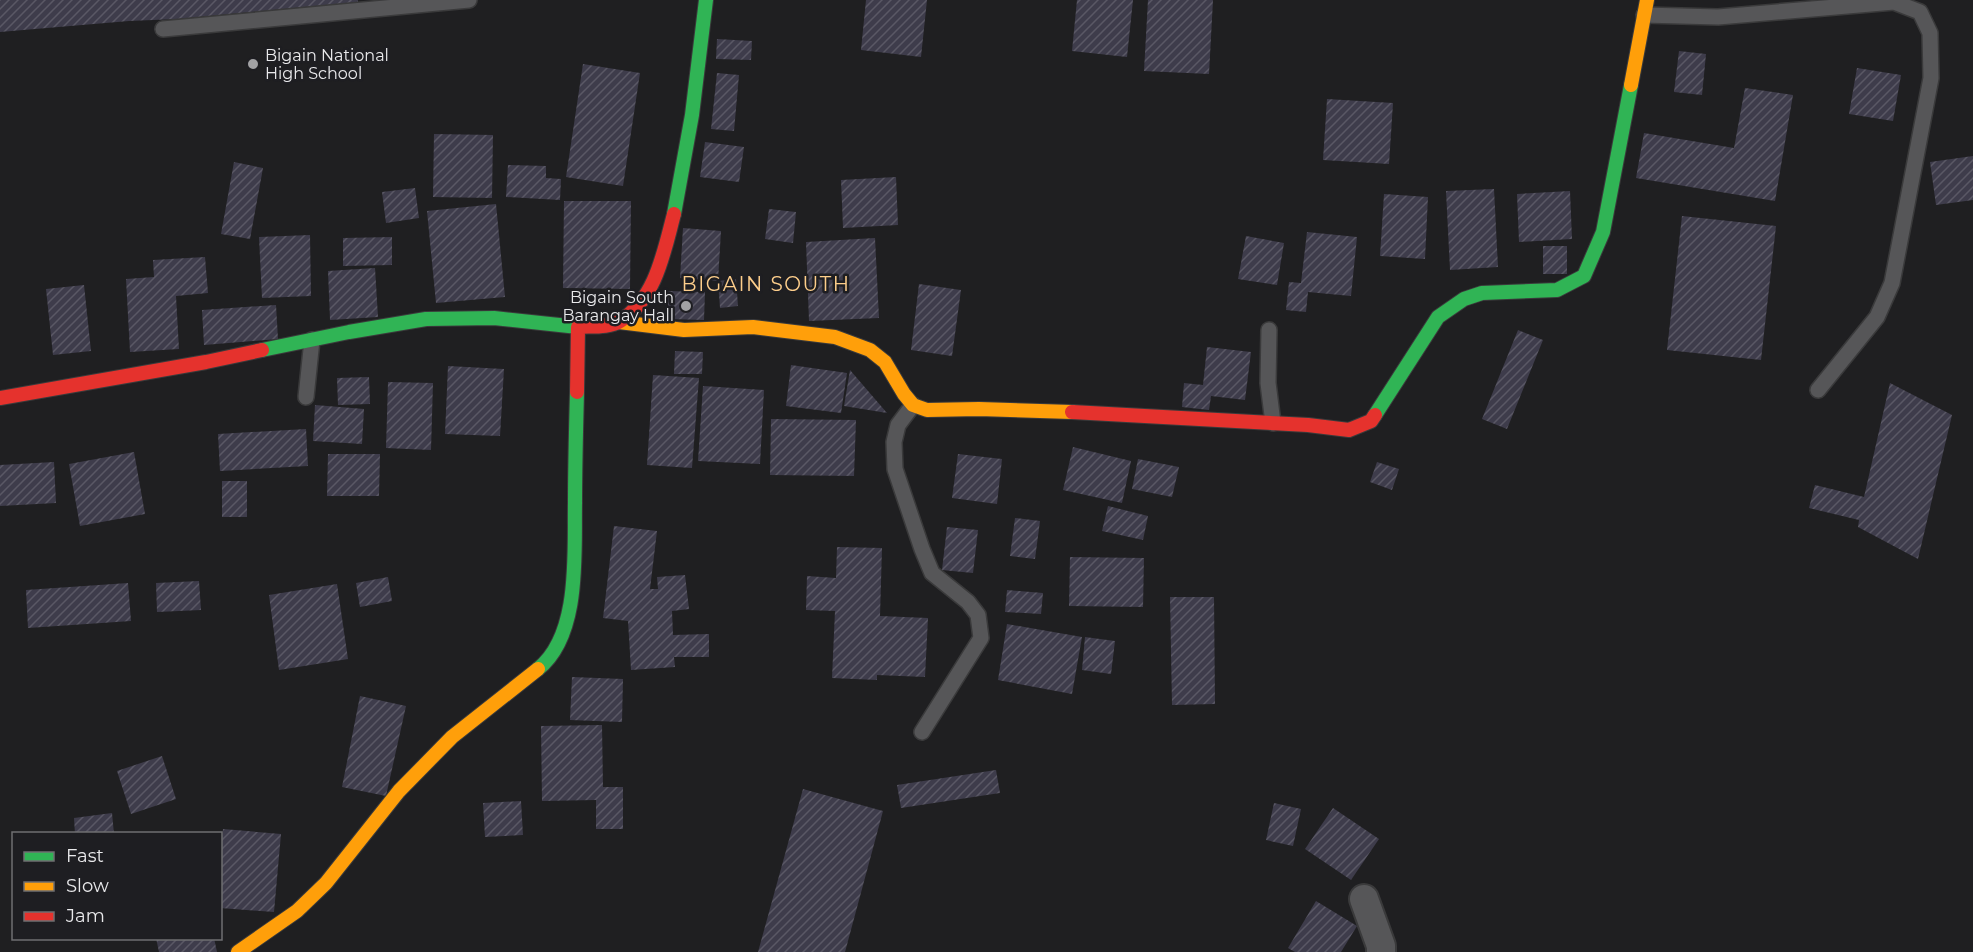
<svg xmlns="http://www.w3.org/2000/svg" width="1973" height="952" font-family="Montserrat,sans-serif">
<defs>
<pattern id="building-hatch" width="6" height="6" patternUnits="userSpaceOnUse" patternTransform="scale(1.5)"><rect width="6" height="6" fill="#3e3c4b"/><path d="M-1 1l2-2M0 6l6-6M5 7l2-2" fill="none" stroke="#5a5865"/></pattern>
</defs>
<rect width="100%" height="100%" fill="#1f1f21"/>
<g fill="url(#building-hatch)">
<polygon points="0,0 358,0 358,2 177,19 129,21 0,32"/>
<polygon points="866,0 927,0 921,57 861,50"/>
<polygon points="1077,0 1133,0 1127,57 1072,51"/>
<polygon points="1148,0 1213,0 1209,74 1144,71"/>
<polygon points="717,39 752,41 751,60 716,59"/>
<polygon points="1679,51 1706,54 1702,95 1674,92"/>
<polygon points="583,64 640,73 623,186 566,177"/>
<polygon points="1857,68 1901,75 1893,121 1849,114"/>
<polygon points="717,73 739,75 734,131 711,129"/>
<polygon points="1745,88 1793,95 1775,201 1636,178 1644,133 1734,148"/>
<polygon points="1327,99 1393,103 1389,164 1323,160"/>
<polygon points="434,134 493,135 492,198 433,197"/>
<polygon points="705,142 744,147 739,182 700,177"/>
<polygon points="1973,156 1973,200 1936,205 1930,162"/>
<polygon points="234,162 263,168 250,239 221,234"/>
<polygon points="508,165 546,166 546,178 561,179 560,200 506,197"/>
<polygon points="896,177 898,225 843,228 841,180"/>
<polygon points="415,188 419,218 386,223 382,192"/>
<polygon points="1494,189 1498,267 1450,270 1446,191"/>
<polygon points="1570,191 1572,239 1519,242 1517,194"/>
<polygon points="1384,194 1428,197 1425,259 1380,256"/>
<polygon points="564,201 631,201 630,289 563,288"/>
<polygon points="496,204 505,297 436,303 427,211"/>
<polygon points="769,209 796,212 793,243 765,239"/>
<polygon points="1682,216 1776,226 1761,360 1667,350"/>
<polygon points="683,228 721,231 718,281 680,278"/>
<polygon points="1307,232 1357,237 1351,296 1308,292 1306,312 1286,310 1289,282 1301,283"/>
<polygon points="310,235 311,296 262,298 259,237"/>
<polygon points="1246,236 1284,243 1277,285 1238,279"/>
<polygon points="392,237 392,265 343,266 343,238"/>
<polygon points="875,238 879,318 809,321 806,242"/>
<rect x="1543" y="246" width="24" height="28"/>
<polygon points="205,257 208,293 176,296 179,349 130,352 126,279 154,277 153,260"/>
<polygon points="375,268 378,317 330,320 328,271"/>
<polygon points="736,279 738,306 720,308 718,281"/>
<polygon points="919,284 961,290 952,356 911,350"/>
<polygon points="84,285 91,351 53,355 46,289"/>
<polygon points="668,291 705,292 704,320 668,319"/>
<polygon points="276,305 278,339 204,345 202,310"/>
<polygon points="1518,330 1543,340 1507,429 1482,419"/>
<polygon points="1207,347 1251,352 1245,400 1211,396 1209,410 1182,407 1184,383 1203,385"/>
<polygon points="675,351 703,352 702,374 674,374"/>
<polygon points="791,365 847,373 841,413 786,406"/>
<polygon points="448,366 504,369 500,436 445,434"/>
<polygon points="850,370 887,413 844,406"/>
<polygon points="653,375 699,378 692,468 647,465"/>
<polygon points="369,377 370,404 338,405 337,378"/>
<polygon points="388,382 433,383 431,450 386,448"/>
<polygon points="1890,383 1952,415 1918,559 1858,527 1859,520 1809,508 1815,485 1864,497"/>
<polygon points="703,386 764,390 760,464 698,461"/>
<polygon points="315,405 364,409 362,444 313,441"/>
<polygon points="771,419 856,420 854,476 770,475"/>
<polygon points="306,429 308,466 220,471 218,434"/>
<polygon points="1073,447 1131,461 1122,503 1063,490"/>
<polygon points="134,452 145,514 80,526 69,464"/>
<polygon points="328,454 380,454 379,496 327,496"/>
<polygon points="958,454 1002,459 997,504 952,498"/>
<polygon points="1138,459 1179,467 1172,497 1132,489"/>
<polygon points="54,462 56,503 0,506 0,465"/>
<polygon points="1377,462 1399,469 1392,490 1370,482"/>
<rect x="222" y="481" width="25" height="36"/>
<polygon points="1108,506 1148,516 1143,540 1102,531"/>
<polygon points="1015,518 1040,521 1035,559 1010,556"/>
<polygon points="614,526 657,531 650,589 658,589 657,577 685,575 689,609 672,611 673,635 709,634 709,657 674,657 675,667 631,670 628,621 603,618"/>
<polygon points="947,527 978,530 973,573 942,570"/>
<polygon points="837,547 882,548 880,616 928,618 925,677 877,675 877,680 832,678 835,611 806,610 807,576 836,578"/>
<polygon points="1070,557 1144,558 1143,607 1069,606"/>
<polygon points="388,577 392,601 360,607 356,583"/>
<polygon points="199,581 201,610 157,612 156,583"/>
<polygon points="128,583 131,621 28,628 26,590"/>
<polygon points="337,584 348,659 279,670 269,595"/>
<polygon points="1007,590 1043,593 1041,614 1005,612"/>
<polygon points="1170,597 1214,597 1215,704 1172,705"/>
<polygon points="1007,624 1082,637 1072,694 998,680"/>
<polygon points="1085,637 1115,641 1111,674 1082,670"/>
<polygon points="572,677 623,679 622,722 570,720"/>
<polygon points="360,696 406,706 386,796 342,787"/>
<polygon points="602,725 603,787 623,787 623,829 596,829 596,800 542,801 541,726"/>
<polygon points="162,756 176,799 131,814 117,771"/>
<polygon points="996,770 1000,793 901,808 897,785"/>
<polygon points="803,789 883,811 845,952 758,952"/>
<polygon points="521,801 523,835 485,837 483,803"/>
<polygon points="1274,803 1301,809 1293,846 1266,840"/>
<polygon points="1333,808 1379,839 1351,880 1305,849"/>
<polygon points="112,813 114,834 75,834 74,818"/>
<polygon points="223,829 281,834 274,912 220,908 220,864"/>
<polygon points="1316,901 1357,926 1341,952 1295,952 1288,948"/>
<polygon points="156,938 214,938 217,952 159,952"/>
</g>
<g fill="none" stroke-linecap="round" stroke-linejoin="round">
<g stroke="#3a3a3b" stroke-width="18">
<g id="lane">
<polyline points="1644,15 1718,17 1894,2 1920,12 1930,33 1931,78 1892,283 1877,317 1818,390"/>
<polyline points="163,29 469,0"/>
<polyline points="1269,330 1268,383 1273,423"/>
<polyline points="306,397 312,340"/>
<polyline points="913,405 898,425 894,442 895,469 922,549 932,573 968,602 978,615 981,638 922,732"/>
</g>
</g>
<g stroke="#3a3a3b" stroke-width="32">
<polyline id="street" points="1364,899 1381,946 1381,952"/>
</g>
<g stroke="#3a3a3b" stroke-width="16">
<g id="fast">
<polyline points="674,214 692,115 706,0"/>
<polyline points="262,350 349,332 426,319 494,318 578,327"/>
<polyline points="1375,415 1438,317 1464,299 1482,293 1557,290 1584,276 1603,232 1631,85"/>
<path d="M538,669C581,635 574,552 575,503C575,466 576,429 577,392"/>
</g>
</g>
<g stroke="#3a3a3b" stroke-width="16">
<g id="slow">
<polyline points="1631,85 1647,0"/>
<polyline points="619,322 684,330 753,327 835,337 870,350 885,362 904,394 913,405 927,410 979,409 1072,412"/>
<polyline points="238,952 297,911 326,883 399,791 452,737 538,669"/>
</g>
</g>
<g stroke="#3a3a3b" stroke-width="16">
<g id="jam">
<path d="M577,392L578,327C591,326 609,328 620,321C656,299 664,251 674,214"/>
<polyline points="0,398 206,362 262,350"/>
<polyline points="1072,412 1308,425 1349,430 1371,421 1375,415"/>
</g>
</g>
<use href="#lane" stroke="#565658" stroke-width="15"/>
<use href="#street" stroke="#565658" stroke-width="28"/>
<use href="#fast" stroke="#30b455" stroke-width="14"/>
<use href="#slow" stroke="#ff9f0a" stroke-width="14"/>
<use href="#jam" stroke="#e5322d" stroke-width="14"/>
</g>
<g fill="#a2a2a4" stroke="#1e1e22" stroke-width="2">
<circle cx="253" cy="64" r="6"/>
<circle cx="686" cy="306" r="6"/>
</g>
<g text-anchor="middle" stroke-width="5" stroke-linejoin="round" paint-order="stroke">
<g font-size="16" fill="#e9e9eb" stroke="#1e1e22" text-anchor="start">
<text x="265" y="61">Bigain National<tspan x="265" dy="18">High School</tspan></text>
<text x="674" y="303" text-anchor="end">Bigain South<tspan x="674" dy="18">Barangay Hall</tspan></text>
</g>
<g font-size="20" letter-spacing="1.5" fill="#fdce8b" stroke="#1e1e22">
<text x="766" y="291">BIGAIN SOUTH</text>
</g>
</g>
<rect x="12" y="832" width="210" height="108" fill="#1e1e22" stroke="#6f6f72" stroke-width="1.5"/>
<rect x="24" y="852" width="30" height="9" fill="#30b455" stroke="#6f6f72" stroke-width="1.5"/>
<text x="66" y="862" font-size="18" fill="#e9e9eb">Fast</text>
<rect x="24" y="882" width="30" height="9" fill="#ff9f0a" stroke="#6f6f72" stroke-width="1.5"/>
<text x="66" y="892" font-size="18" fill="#e9e9eb">Slow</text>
<rect x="24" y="912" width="30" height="9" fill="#e5322d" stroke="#6f6f72" stroke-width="1.5"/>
<text x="66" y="922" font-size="18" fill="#e9e9eb">Jam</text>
</svg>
